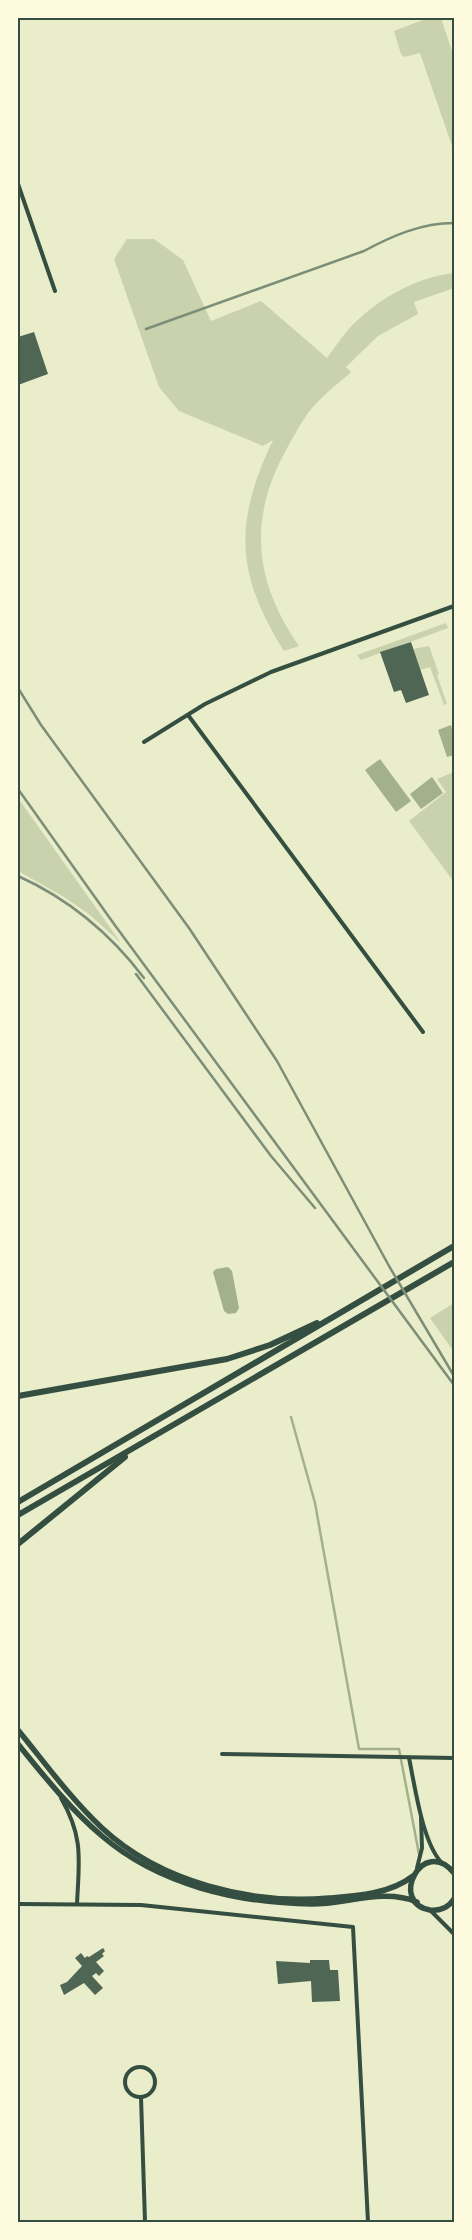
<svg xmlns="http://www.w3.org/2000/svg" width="472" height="2240" font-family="Ubuntu,sans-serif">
<rect width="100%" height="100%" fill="#e9edc9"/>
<g fill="#cad2ad">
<polygon points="428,18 441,18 454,57 454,152 420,53 404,57 401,54 394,31"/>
<path d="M127,239H154L183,260L211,321L261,301L327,358C334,349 340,339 348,330C374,301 415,277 454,273V288L414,302L418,314L378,336L346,367L351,372C339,383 323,395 312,408C302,420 294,436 286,450C248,519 254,581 299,646L284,651C235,573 234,522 273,440L263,446L179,411L159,387L114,259Z"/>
<polygon points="446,623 448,628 361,660 357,655"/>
<polygon points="429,646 439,674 437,675 447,704 444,705 430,667 420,670 413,649"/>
<polygon points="454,772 454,882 409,821 446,792 437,779"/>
<polygon points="18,798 121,943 90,915 64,897 18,871"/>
<polygon points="454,1303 454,1352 430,1318"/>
</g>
<g fill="#a3b18a">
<polygon points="451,725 454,735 454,755 447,757 438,730"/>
<polygon points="380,759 411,801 396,812 365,770"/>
<polygon points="432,777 443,793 421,809 410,794"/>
<polygon points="228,1267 232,1271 239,1308 236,1313 228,1314 224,1311 213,1272 216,1269"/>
</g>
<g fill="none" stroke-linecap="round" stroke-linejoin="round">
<polyline stroke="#a3b18a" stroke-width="2.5" points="291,1417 315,1503 359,1749 399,1749 419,1854"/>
</g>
<g fill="#4f6655">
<polygon points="34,332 48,374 18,385 18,337"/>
<polygon points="411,642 429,695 406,703 401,690 394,692 380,652"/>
<polygon points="103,1948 105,1951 102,1954 104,1956 96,1962 104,1971 99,1976 96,1973 92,1976 103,1988 95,1995 84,1983 64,1995 60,1985 67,1982 82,1966 75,1958 81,1953 85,1958 87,1956 89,1957"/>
<polygon points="310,1960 329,1960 330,1970 338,1970 340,2001 312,2002 311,1981 278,1984 276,1961 310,1963"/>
</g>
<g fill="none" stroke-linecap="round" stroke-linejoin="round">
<g stroke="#344e41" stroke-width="4">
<polyline points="18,184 55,291"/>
<polyline points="188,715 423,1032"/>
<polyline points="144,742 205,704 271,672 454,606"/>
<polyline points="222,1754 454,1758"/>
<path d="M409,1758C415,1786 422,1841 441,1862"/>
<path d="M61,1798C84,1838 79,1860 77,1904"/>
<polyline points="417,1868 422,1848 421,1818"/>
<polyline points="454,1900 454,1912"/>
<polyline points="18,1904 141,1905 353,1927 368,2222"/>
<polyline points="430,1910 454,1934"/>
<circle cx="140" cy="2082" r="15"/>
<polyline points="141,2097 145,2222"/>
</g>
<g stroke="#344e41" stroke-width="5.5">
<path d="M18,1730C45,1763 71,1799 102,1828C160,1882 251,1905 329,1898C357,1896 390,1894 413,1876"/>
<path d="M18,1744C44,1776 70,1809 102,1836C159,1885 238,1903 312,1904C346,1904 384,1888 417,1902"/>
<path d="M454,1873C423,1835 388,1903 430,1910C440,1911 449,1907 454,1899"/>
</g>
<g stroke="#344e41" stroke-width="6">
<polyline points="18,1396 227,1359 270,1345 317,1323"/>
<polyline points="18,1502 454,1246"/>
<polyline points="18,1515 454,1262"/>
<polyline points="18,1544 125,1457"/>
</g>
<g stroke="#7c8e77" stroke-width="2.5">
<path d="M146,329L364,251C392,236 421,223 454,223"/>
<polyline points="18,688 41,725 189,928 277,1061 389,1266 454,1376"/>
<polyline points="18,789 114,924 454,1385"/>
<path d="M18,876C69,899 110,933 144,978"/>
<polyline points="136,974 271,1156 315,1208"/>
</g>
</g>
<rect width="472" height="2240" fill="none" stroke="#fefae0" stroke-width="38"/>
<rect x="19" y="19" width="434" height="2202" fill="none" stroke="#344e41" stroke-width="2"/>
</svg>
